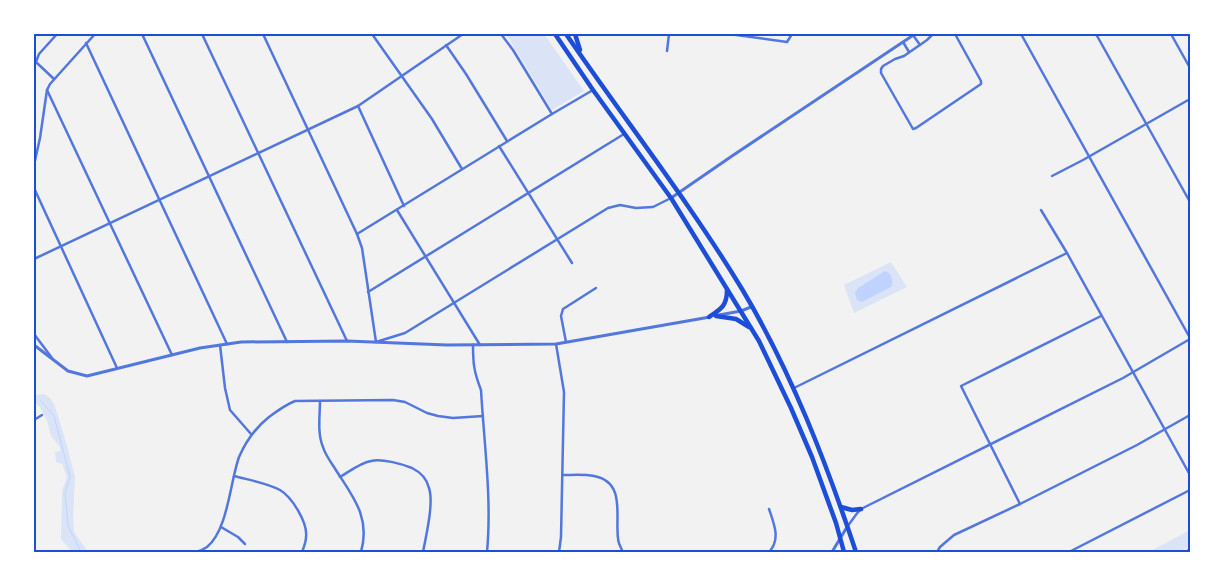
<svg xmlns="http://www.w3.org/2000/svg" width="1224" height="586" font-family="Poppins,sans-serif">
<rect width="100%" height="100%" fill="#f2f2f2"/>
<g fill="#dbe4f7">
<polygon points="506,34 544,34 584,91 552,110"/>
<polygon points="891,262 907,287 854,313 844,285"/>
<polygon points="44,394 50,398 55,406 67,446 75,477 73,518 74,532 88,552 72,552 61,539 62,491 67,477 62,464 56,462 55,452 60,451 60,447 51,436 47,421 40,407 34,401 34,395"/>
<polygon points="1190,530 1190,546 1179,552 1149,552"/>
</g>
<path fill="#bfd3fe" d="M885,271C891,272 893,280 892,286L889,288L862,302L857,300L855,293L858,288Z"/>
<g fill="none" stroke-linecap="round" stroke-linejoin="round">
<polyline stroke="#bfd3fe" stroke-width="1" points="40,400 54,416 70,477 65,493 68,526 81,552"/>
<g stroke="#5277de" stroke-width="2.5">
<polyline points="142,34 287,342"/>
<polyline points="202,34 347,341"/>
<polyline points="263,34 357,234 362,248 376,342 405,333 608,208 620,205 636,208 653,207 671,198"/>
<polyline points="372,34 432,119 462,169"/>
<polyline points="501,34 513,50 552,114"/>
<polyline points="729,34 787,42 792,34"/>
<polyline points="933,34 927,40 904,56 895,59 883,66 881,69 881,73 913,129 916,128 981,84 981,81 955,34"/>
<polyline points="1021,34 1190,338"/>
<polyline points="1096,34 1190,202"/>
<polyline points="1171,34 1190,68"/>
<polyline points="913,35 920,45"/>
<polyline points="903,42 909,52"/>
<polyline points="86,43 227,344"/>
<polyline points="446,45 466,74 507,141"/>
<polyline points="667,51 669,34"/>
<polyline points="37,63 54,79"/>
<polyline points="34,65 36,62 39,54 57,34"/>
<polyline points="47,90 172,355"/>
<polyline points="358,106 404,206"/>
<polyline points="499,146 572,263"/>
<polyline points="34,165 40,138 47,90 50,84 95,34"/>
<polyline points="1052,176 1083,160 1190,99"/>
<polyline points="34,188 117,368"/>
<polyline points="397,210 480,345"/>
<polyline points="1041,210 1067,253 1190,475"/>
<polyline points="357,234 552,114 593,90"/>
<polyline points="34,259 358,106 463,34"/>
<polyline points="368,292 624,134"/>
<polyline points="34,334 52,358"/>
<polyline points="566,342 561,316 563,309 596,288"/>
<polyline points="556,344 564,392 561,537 559,552"/>
<polyline points="220,345 225,388 230,410 251,434"/>
<path d="M473,345C473,364 474,372 481,390C484,443 492,499 487,552"/>
<polyline points="794,388 1067,253"/>
<path d="M320,401C320,415 317,433 323,447C325,454 330,461 334,467C352,496 371,516 361,552"/>
<polyline points="34,420 42,415"/>
<path d="M563,475C573,475 584,474 594,476C626,482 615,516 618,538C618,543 621,548 623,552"/>
<path d="M234,476C249,480 267,483 280,490C292,497 308,523 306,537C306,542 304,547 302,552"/>
<path d="M340,477C350,471 360,463 371,461C381,458 402,464 412,468C420,472 427,479 429,488C434,503 426,536 423,552"/>
<polyline points="1020,504 961,386 1101,316"/>
<path d="M769,509C774,524 781,539 769,552"/>
<polyline points="221,527 238,537 245,544"/>
<polyline points="847,527 858,512 863,508 1123,378 1190,339"/>
<path d="M196,552C200,551 204,549 207,547C228,530 230,482 239,457C246,441 255,428 269,417C277,411 285,405 295,401L393,400L405,402L427,413L438,416L453,418L483,416"/>
<polyline points="937,552 940,547 954,535 1020,504 1137,445 1190,415"/>
<polyline points="1069,552 1190,490"/>
</g>
<g stroke="#5277de" stroke-width="3">
<polyline points="671,198 732,156 915,34"/>
<polyline points="719,315 741,311 751,307"/>
<polyline points="34,345 68,371 87,376 200,348 241,342 347,341 447,345 556,344 710,317"/>
<polyline points="832,552 847,527"/>
</g>
<g stroke="#1d4ed8" stroke-width="4.5">
<polyline points="555,34 593,90 671,198 759,341 791,408 812,457 836,523 844,552"/>
<path d="M566,34C624,119 688,200 742,289C791,371 826,462 856,552"/>
<polyline points="575,34 580,50"/>
<polyline points="716,316 736,319 749,327"/>
<path d="M709,317C721,309 727,306 727,290"/>
<polyline points="841,507 852,510 861,509"/>
</g>
<polyline stroke="#1d4ed8" stroke-width="5" points="1188,552 1190,551"/>
</g>
<rect width="1224" height="586" fill="none" stroke="#ffffff" stroke-width="70"/>
<rect x="35" y="35" width="1154" height="516" fill="none" stroke="#1d4ed8" stroke-width="2"/>
</svg>
